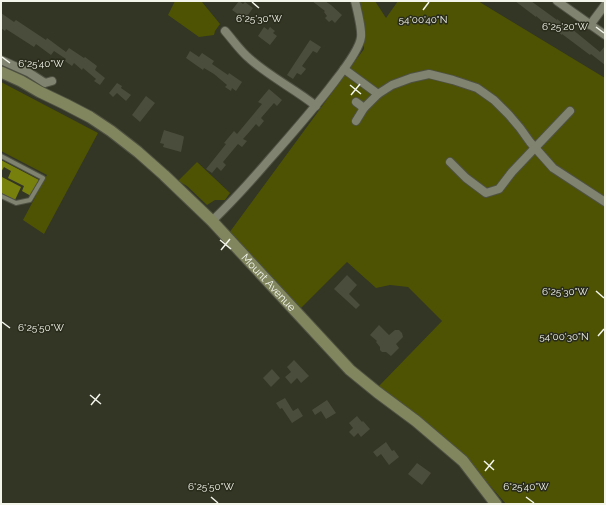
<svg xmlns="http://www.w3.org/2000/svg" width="606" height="505" font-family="Raleway,sans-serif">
<rect width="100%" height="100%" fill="#333525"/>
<g fill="#4d5302">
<polygon points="175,1 199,1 202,2 220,24 215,31 214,35 199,37 168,15"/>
<polygon points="358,1 375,1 386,18 398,1 478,1 605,78 605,504 506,504 458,449 379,386 442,321 408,287 390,285 376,288 347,262 300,309 229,233 364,49 363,13"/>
<polygon points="1,82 98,133 44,234 23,220 47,175 1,151"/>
<polygon points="197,162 230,193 225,200 215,200 207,205 187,186 178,181"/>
</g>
<g fill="#77800d">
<polygon points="1,160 39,180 31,196 22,191 24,186 8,178 11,171 4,167 1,172"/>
<polygon points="2,177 21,187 15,200 1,193"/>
</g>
<g fill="#4b4d3c">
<polygon points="239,1 243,4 245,2 253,8 245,19 232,10"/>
<polygon points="312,1 325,1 331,5 342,15 335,23 332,20 329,22 325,18 327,16 324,12 325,11"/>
<polygon points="515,1 531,1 557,20 557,19 571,30 572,29 600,52 605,46 605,65 591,54 590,55 562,34 562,35 549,25 548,26 536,16 536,17"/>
<polygon points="1,13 14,22 16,20 46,40 47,38 66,52 69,48 84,58 85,57 97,66 95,70 105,78 100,85 94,81 96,79 83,68 82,70 74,63 72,66 65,61 66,59 54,51 51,55 36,44 34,47 6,29 5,31 1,28"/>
<polygon points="264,27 268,30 270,27 275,31 273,33 277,36 270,45 258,36"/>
<polygon points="310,40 321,47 317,53 313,51 302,66 306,69 301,75 297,73 293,79 287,75"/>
<polygon points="190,51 199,57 202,53 214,61 212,64 228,75 229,73 242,82 236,91 232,88 231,91 225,87 227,85 214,74 204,68 203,70 186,58"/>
<polygon points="117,83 122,86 121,88 131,95 126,101 117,93 113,97 109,93"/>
<polygon points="269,89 282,100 277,106 274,103 261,118 264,121 259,127 256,124 251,130 243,139 247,141 242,147 238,144 223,162 226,165 221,171 217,167 212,173 206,169 226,144 224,143 234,131 237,134 262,104 258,102"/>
<polygon points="146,96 155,103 140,122 132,115"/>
<polygon points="164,130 183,136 184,137 181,152 163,147 164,144 160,143"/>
<polygon points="347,275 357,285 349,294 360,305 356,309 334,289"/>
<polygon points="379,325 389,335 395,330 399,330 402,333 403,337 396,344 399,348 391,356 386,352 382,352 380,350 380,347 376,342 377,341 370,335"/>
<polygon points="294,360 309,376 301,383 297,378 291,384 285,377 291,372 287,367"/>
<polygon points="272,369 280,378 271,387 263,378"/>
<polygon points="285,398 293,411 298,408 303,416 292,423 282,408 280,409 276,403"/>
<polygon points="327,400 336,413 326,419 321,411 315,415 312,410"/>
<polygon points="357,416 362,422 363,421 370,429 361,437 358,433 354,437 349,432 353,428 349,423"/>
<polygon points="386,442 392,451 394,450 399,457 389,465 381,454 377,457 373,452"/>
<polygon points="417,463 431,473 422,485 408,474"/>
</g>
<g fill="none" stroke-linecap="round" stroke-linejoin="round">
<g stroke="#4f5142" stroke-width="6">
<polyline id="lane" points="1,156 43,178 30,200 16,203 1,196"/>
</g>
<g stroke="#4f5142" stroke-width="10">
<g id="street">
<polyline points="557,1 605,35"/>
<polyline points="590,25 605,5"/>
<path d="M225,31C233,40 240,51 250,59C270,77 295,89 316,106"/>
<polyline points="1,60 28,72 45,83 52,81"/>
<polyline points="344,69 378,94 364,108 356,121"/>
<polyline points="378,94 392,85 411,78 429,74 453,80 477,88 494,100 509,115 520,128 530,142 553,168 605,202"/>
<polyline points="356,102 364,108"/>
<polyline points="450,162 466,178 486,193 499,189 512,172 570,111"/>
<path d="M212,221C232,202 250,182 268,161C291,135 314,109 335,81C342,72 360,48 361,37C362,29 357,9 355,1"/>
</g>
</g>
<g stroke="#4f5142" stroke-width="13">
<g id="secondary">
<path id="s1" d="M1,72L21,81L40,92L65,104L90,117L111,131L138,152L164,175L212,221L350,370L377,392L416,421L463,461L496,504"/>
</g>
</g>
<use href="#lane" stroke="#808370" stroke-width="4"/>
<use href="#street" stroke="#808370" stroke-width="8"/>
<use href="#secondary" stroke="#81865f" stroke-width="11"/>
</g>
<path fill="none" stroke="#f3f5eb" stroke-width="1.5" d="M252,2L259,8M423,10L429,2M596,27L604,33M2,57L10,63M350,85L361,94M351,95L360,84M220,240L231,249M221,250L230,239M596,291L604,298M2,322L10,328M598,336L604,329M90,395L101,404M91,405L100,394M484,461L494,470M485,471L494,460M211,497L218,503M526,497L534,503"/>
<g text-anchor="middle" stroke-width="3" stroke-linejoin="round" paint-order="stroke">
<g font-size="11" fill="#f3f5eb" stroke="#292b1b">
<text dy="4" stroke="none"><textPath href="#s1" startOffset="344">Mount Avenue</textPath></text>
</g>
</g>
<g font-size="10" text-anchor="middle" fill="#f3f5eb" stroke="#292b1b" stroke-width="3" stroke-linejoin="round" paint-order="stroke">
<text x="259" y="22">6°25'30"W</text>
<text x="423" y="23">54°00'40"N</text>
<text x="565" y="30">6°25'20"W</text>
<text x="41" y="67">6°25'40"W</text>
<text x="565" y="295">6°25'30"W</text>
<text x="41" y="331">6°25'50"W</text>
<text x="564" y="340">54°00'30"N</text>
<text x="211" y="490">6°25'50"W</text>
<text x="526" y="490">6°25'40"W</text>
</g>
<rect width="606" height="505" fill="none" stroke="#f3f5eb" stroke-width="4"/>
</svg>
